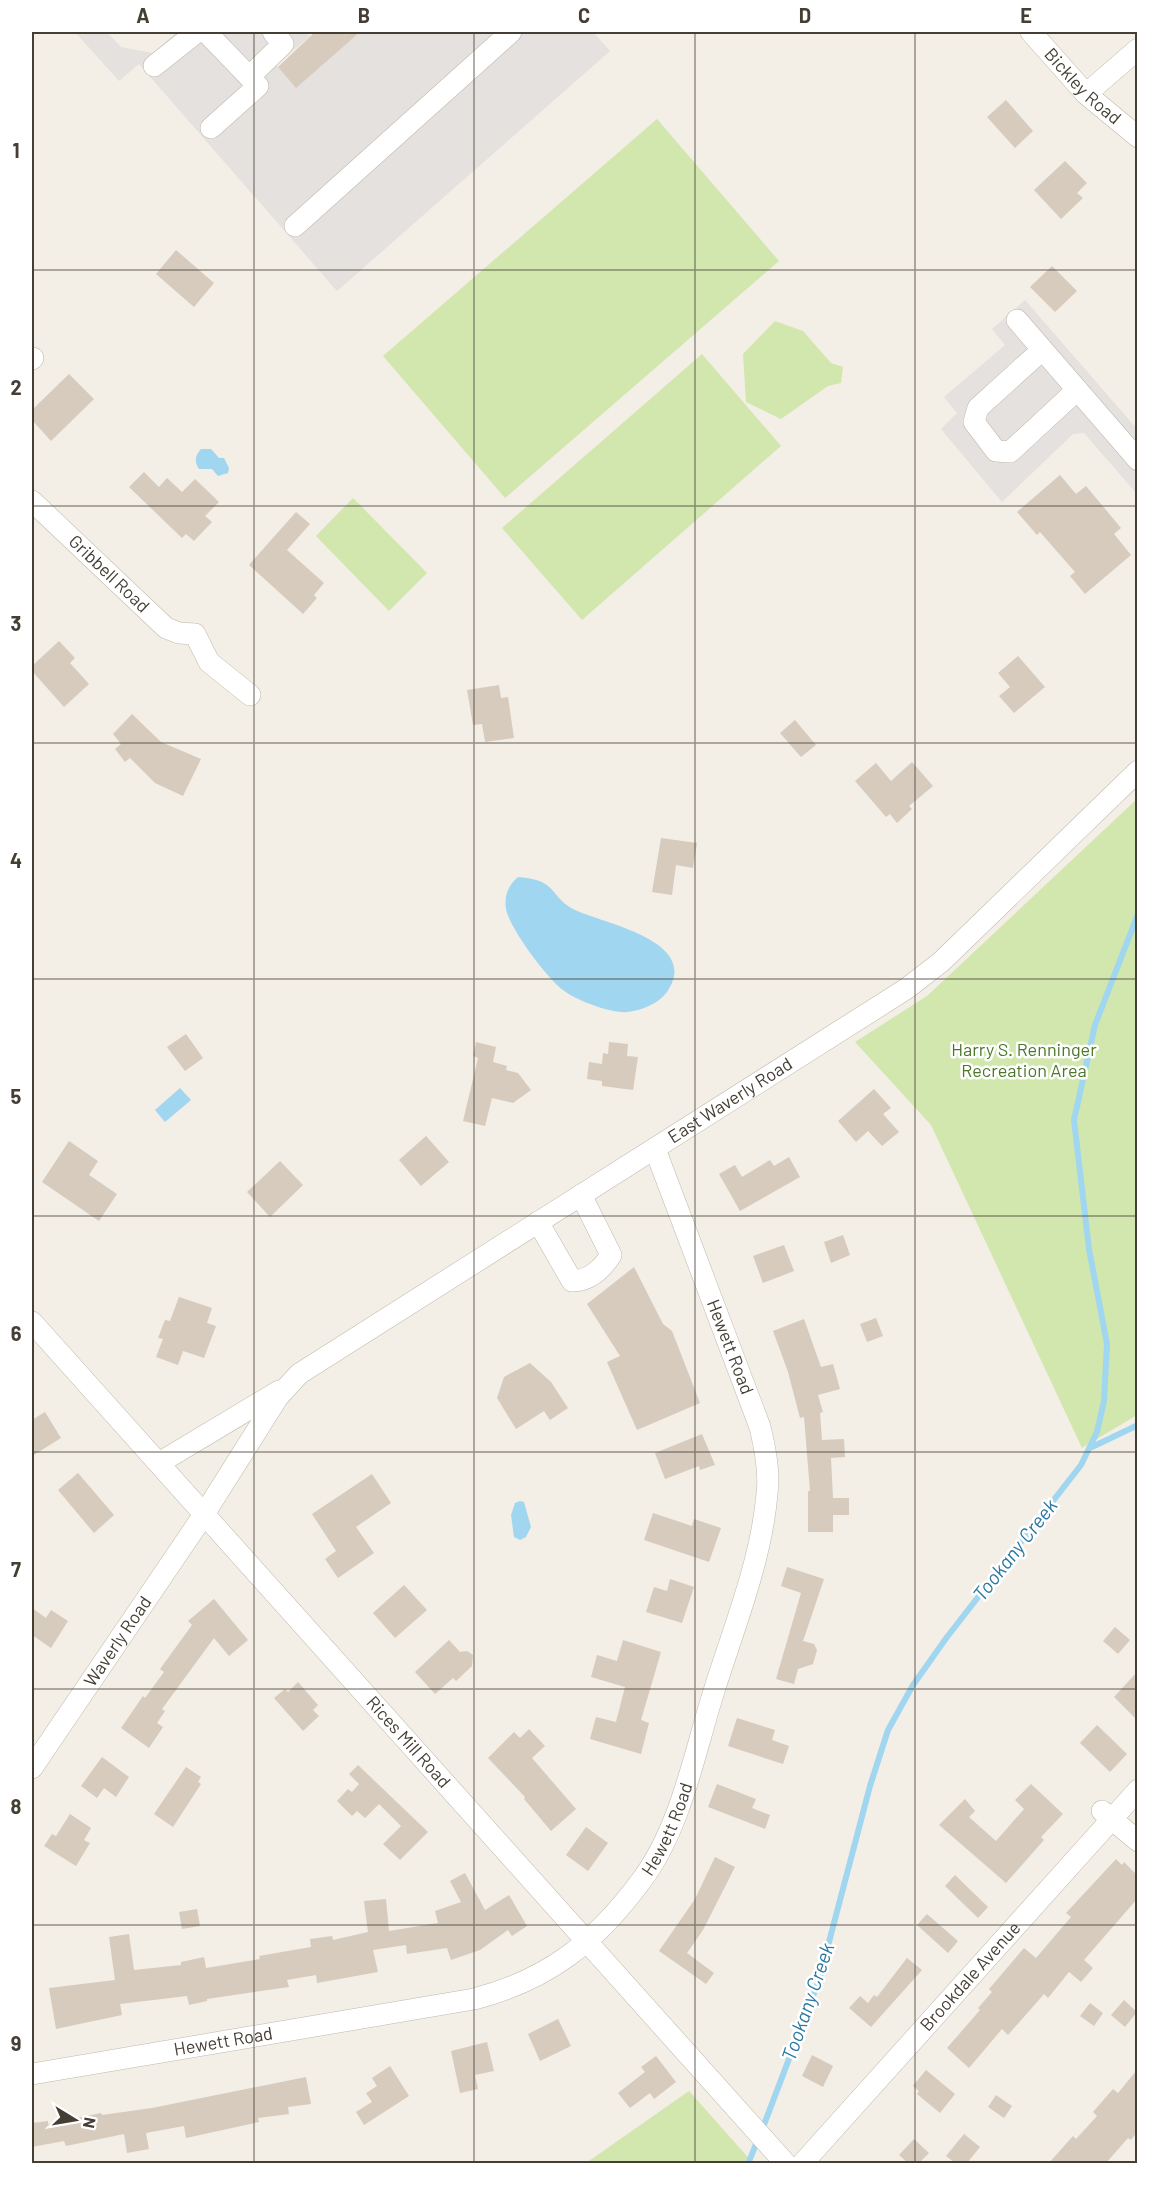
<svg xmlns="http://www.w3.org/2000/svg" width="1169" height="2195" font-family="Barlow,sans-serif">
<rect width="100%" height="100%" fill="#f3eee6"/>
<g fill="#d2e7ae">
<polygon points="657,119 779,261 505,498 383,356"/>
<polygon points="775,321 803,331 831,363 843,367 841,383 828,386 781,419 746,402 743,354"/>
<polygon points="702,354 781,446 582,620 502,528"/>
<polygon points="353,498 427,573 389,611 316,536"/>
<polygon points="1137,799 1137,1415 1082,1448 931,1125 855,1042 927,996"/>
<polygon points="689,2091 753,2163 586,2163"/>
</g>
<g fill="#e4e1de">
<polygon points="75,32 107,32 121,47 153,53 177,32 306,32 310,36 276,65 296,87 360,32 593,32 610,51 337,291 139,64 119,81"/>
<polygon points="1025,300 1137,429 1137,494 1084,433 1073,434 1002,502 941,429 957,413 944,397 1005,345 992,329"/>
</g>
<g fill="#a1d6f0">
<path d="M201,449H211L219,458H224L229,468L228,473L218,476L212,469H199C194,461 195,456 201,449Z"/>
<path d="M518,877C559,880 549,897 575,910C605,924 702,941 667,992C659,1003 641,1011 627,1012C613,1014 575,1000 563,990C547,978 510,929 506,909C504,895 508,886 518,877Z"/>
<polygon points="180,1088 191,1100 165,1122 155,1110"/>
<polygon points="520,1501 524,1502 531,1527 526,1537 520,1540 514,1537 511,1515 515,1503"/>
</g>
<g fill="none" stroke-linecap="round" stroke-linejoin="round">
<g stroke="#a1d6f0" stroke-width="6">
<polyline points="1092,1447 1138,1425"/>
<polyline points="762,2130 819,1980 870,1786 888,1730 913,1685 947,1637 1081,1465 1097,1432 1104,1401 1107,1344 1089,1249 1074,1120 1095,1025 1138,914"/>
<polyline points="748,2164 758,2139"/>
</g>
</g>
<g fill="#d7cbbe">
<polygon points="315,32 360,32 296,88 278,67"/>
<polygon points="1006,100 1033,131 1015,148 987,117"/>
<polygon points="1065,161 1087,183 1077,193 1083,198 1061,219 1034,190"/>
<polygon points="176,250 214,283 194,307 156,274"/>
<polygon points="1052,266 1077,291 1055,312 1030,287"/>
<polygon points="69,374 94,399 51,441 32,420 32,410"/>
<polygon points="144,472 159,487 167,478 182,492 195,479 219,502 205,516 212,522 194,541 186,534 182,538 129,487"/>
<polygon points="1060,475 1076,494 1086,486 1121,528 1114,534 1131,555 1085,594 1070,576 1075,572 1040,532 1037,535 1017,512"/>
<polygon points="296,512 310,524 287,550 324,583 314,595 317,598 303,614 249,565"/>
<polygon points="59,641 75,658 70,663 89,684 64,707 32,671 32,666"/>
<polygon points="1018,656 1045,687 1014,713 999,696 1010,687 998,673"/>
<polygon points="499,685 501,698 508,697 514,738 485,742 482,724 473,725 467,690"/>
<polygon points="132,714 161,742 201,759 183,796 155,783 130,758 125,762 115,749 121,744 113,734"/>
<polygon points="795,720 816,745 801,757 780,733"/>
<polygon points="912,762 933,786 909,806 912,809 897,823 890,814 886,817 855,781 876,763 891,781"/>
<polygon points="661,838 697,843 693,868 676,865 672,895 652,892"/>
<polygon points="186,1034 203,1058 185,1071 167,1047"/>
<polygon points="476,1042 496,1047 493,1062 507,1066 506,1070 518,1073 531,1090 513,1103 492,1098 485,1126 463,1121 478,1058 473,1056"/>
<polygon points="609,1042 628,1044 627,1056 638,1057 633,1090 602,1086 602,1081 587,1079 589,1062 602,1064 603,1053 608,1054"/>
<polygon points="874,1089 891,1108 883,1114 899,1132 882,1146 868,1131 856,1142 838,1121"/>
<polygon points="426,1136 449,1162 421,1186 399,1160"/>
<polygon points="69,1141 98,1161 89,1175 117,1194 99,1221 42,1182"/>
<polygon points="789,1157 800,1177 740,1211 719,1174 735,1165 742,1177 770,1160 774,1166"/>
<polygon points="280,1161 303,1185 270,1217 247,1192"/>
<polygon points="843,1235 850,1255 831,1263 824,1242"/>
<polygon points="784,1245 794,1271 763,1283 753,1256"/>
<polygon points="634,1267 663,1324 672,1331 700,1403 637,1430 607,1362 620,1356 587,1304"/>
<polygon points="179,1297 212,1308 207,1323 216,1326 204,1358 183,1351 178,1365 156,1357 163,1339 158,1338 165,1320 170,1321"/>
<polygon points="876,1318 883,1336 867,1342 860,1324"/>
<polygon points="804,1319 821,1367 833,1364 840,1389 818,1395 823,1412 820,1413 822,1440 844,1439 845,1457 831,1458 833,1498 849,1498 849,1515 833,1515 833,1532 808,1532 808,1491 810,1491 804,1417 800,1418 788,1372 773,1331"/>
<polygon points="530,1363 551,1382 568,1408 550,1420 544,1411 516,1429 497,1398 504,1377"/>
<polygon points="45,1412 61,1438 32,1456 32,1420"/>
<polygon points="702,1434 715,1465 700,1470 699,1466 665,1479 655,1453"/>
<polygon points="78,1473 114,1515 94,1533 58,1490"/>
<polygon points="372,1474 391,1503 356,1527 374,1553 338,1578 325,1559 336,1551 312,1514"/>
<polygon points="653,1513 692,1526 694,1519 721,1528 709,1562 644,1540"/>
<polygon points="787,1567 824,1579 803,1641 814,1644 817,1650 813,1664 798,1669 794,1684 776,1679 801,1593 781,1586"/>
<polygon points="670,1579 694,1587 682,1623 646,1612 654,1587 667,1591"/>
<polygon points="404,1585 427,1610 395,1638 373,1613"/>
<polygon points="214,1599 248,1640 229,1656 214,1638 162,1709 165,1711 157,1723 163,1727 149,1748 121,1728 143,1696 145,1698 164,1672 160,1669 192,1625 188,1621"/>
<polygon points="32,1608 46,1618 51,1610 68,1621 51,1648 32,1635"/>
<polygon points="1115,1627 1130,1640 1118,1654 1103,1641"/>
<polygon points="449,1640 460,1652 467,1651 473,1655 472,1666 456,1681 453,1678 435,1694 415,1672"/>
<polygon points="623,1640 661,1652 641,1720 649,1723 641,1754 590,1739 596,1717 616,1722 625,1687 591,1677 597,1655 617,1661"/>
<polygon points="1137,1672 1137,1720 1114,1697"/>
<polygon points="298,1682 318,1705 313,1710 319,1716 303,1731 274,1698 285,1689 288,1692"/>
<polygon points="737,1718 775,1730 772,1740 789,1746 783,1764 728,1746"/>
<polygon points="1097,1725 1127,1754 1110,1772 1080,1743"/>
<polygon points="529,1729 545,1746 532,1758 576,1809 551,1831 524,1799 525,1797 488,1758 514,1732 520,1738"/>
<polygon points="102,1757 129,1777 116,1797 104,1788 97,1798 81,1786"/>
<polygon points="358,1765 428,1832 400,1860 383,1844 401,1826 379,1804 365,1818 357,1811 352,1816 337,1801 348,1789 352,1792 359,1784 349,1774"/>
<polygon points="186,1767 201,1777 198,1782 201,1784 173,1827 154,1814"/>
<polygon points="717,1784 756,1799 752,1808 770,1815 765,1829 708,1807"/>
<polygon points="1031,1784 1063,1814 1041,1837 1044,1840 1006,1883 939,1825 965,1799 975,1811 969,1817 996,1841 1024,1809 1015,1800"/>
<polygon points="70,1814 91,1828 84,1840 90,1843 76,1866 44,1846 52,1834 56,1836"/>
<polygon points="586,1827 608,1843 588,1871 566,1855"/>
<polygon points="715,1857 735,1867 703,1930 687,1953 714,1973 706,1984 659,1951 695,1899"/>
<polygon points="1116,1859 1122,1865 1124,1862 1137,1875 1137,1899 1084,1960 1093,1968 1081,1982 1069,1972 1048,1998 1044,1994 1008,2035 1002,2029 969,2068 947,2048 980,2010 978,2008 992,1992 989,1989 1024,1948 1036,1958 1071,1917 1066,1913"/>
<polygon points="465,1873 485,1910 509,1895 527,1926 512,1936 508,1930 480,1950 451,1960 447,1948 407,1954 406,1945 373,1950 378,1972 317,1983 316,1975 287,1980 289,1987 207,1999 207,2001 189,2005 187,1996 120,2004 122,2015 56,2029 49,1988 115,1980 109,1937 129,1934 134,1970 181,1965 181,1962 204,1957 206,1968 260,1959 259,1956 311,1947 310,1939 332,1936 333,1940 368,1932 364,1901 386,1899 389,1931 438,1923 435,1911 461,1902 450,1881"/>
<polygon points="955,1875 988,1907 978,1918 945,1886"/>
<polygon points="197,1909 200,1926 182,1929 179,1912"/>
<polygon points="927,1914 958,1941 948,1953 917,1925"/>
<polygon points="907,1958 922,1970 871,2027 849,2008 860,1996 868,2003 874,1995 877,1997"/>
<polygon points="1124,2000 1137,2012 1125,2027 1111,2015"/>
<polygon points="1090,2003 1103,2013 1094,2026 1080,2016"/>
<polygon points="558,2019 571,2046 540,2061 528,2034"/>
<polygon points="487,2042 494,2071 475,2075 478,2089 460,2093 451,2051"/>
<polygon points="812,2055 833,2066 823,2087 802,2076"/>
<polygon points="656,2056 676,2082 654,2099 650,2093 630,2108 618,2093 645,2072 641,2067"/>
<polygon points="390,2066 409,2096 364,2125 356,2112 372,2102 366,2093 377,2086 372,2078"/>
<polygon points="926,2070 955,2094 940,2113 917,2094 919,2091 913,2086"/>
<polygon points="1137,2070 1137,2132 1131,2140 1128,2138 1106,2163 1049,2163 1073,2136 1076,2139 1097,2116 1093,2112 1113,2089 1118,2093"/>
<polygon points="306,2077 311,2104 288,2107 289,2114 258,2118 259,2122 186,2138 184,2126 146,2133 149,2149 127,2153 124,2134 66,2146 64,2141 32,2147 32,2123 48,2121 48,2124 101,2113 102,2115 152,2108"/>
<polygon points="996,2095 1012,2106 1004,2118 988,2107"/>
<polygon points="964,2134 980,2147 967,2163 955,2163 946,2156"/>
<polygon points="914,2139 929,2153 919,2163 908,2163 899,2155"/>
</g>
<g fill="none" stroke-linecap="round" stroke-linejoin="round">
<g stroke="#c1b8ab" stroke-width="22">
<g id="minor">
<polyline points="206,32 258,86 211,128"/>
<path id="s1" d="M1031,32L1086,94L1138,137"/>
<polyline points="154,66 197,32"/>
<polyline points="250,76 283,44 273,32"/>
<polyline points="1086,94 1138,49"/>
<polyline points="295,226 511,32"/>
<polyline points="1017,320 1138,460"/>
<polyline points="1042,350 978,408 974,422 996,451 1010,452 1077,390"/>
<polyline points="32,359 33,358"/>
<path id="s2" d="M32,501L166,628L179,633L195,634L209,662L250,695"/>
<path d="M538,1222L572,1281C590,1281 602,1269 611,1255L581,1195"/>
<path id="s3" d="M32,1322L786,2164"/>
<polyline points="159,1463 279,1391"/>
<path id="s4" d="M32,1768L203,1516L278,1397L299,1374L906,989L941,962L1138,771"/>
<polyline points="1102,1811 1138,1841"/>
<path id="s5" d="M32,2074L474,1999C548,1980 596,1942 641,1881C681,1828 694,1754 714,1691C734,1627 761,1562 767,1494C770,1472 765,1448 760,1427L655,1149"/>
<path id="s6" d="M802,2164L1138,1790"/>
</g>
</g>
<use href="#minor" stroke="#fff" stroke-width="21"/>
</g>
<path fill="none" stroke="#453e35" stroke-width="1.5" stroke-opacity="0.55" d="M254,32V2164M474,32V2164M695,32V2164M915,32V2164M32,270H1138M32,506H1138M32,743H1138M32,979H1138M32,1216H1138M32,1452H1138M32,1689H1138M32,1925H1138"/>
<g text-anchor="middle" stroke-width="5" stroke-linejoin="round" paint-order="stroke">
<g font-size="18" fill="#453e35" stroke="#fff">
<text dy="6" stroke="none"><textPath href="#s1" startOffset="75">Bickley Road</textPath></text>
<text dy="6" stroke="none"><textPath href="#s2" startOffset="106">Gribbell Road</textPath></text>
<text dy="6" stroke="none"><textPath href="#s4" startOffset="987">East Waverly Road</textPath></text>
<text transform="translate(730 1347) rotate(69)" y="6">Hewett Road</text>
<text dy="6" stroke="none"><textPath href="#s4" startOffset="153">Waverly Road</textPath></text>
<text dy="6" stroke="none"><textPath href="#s3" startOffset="564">Rices Mill Road</textPath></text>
<text dy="6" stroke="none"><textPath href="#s5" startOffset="716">Hewett Road</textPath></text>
<text dy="6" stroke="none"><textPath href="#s6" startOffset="252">Brookdale Avenue</textPath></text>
<text dy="6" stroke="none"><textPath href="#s5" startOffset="194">Hewett Road</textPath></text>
</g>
<g font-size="18" fill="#4c7728" stroke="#fff">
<text x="1024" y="1056">Harry S. Renninger<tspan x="1024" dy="21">Recreation Area</tspan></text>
</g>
<g font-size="20" font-style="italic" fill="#2c78a1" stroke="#fff">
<text transform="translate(1015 1550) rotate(-52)" y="7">Tookany Creek</text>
<text transform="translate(808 2002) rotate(-71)" y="7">Tookany Creek</text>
</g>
</g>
<rect width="1169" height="2195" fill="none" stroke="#ffffff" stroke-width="66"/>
<g transform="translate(75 2120) rotate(101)" stroke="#ffffff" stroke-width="4.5" paint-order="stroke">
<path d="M0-4.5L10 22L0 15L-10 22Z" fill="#453e35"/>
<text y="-9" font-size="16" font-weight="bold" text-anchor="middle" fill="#453e35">N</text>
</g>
<rect x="33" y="33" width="1103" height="2129" fill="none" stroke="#453e35" stroke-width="2"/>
<g font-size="20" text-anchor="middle" font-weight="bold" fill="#453e35">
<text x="143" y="23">A</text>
<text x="364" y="23">B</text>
<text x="584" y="23">C</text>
<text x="805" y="23">D</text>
<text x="1026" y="23">E</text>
<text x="16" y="158">1</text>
<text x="16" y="395">2</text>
<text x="16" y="631">3</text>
<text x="16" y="868">4</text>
<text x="16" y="1104">5</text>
<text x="16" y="1341">6</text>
<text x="16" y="1577">7</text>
<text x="16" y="1814">8</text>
<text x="16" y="2051">9</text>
</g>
</svg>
